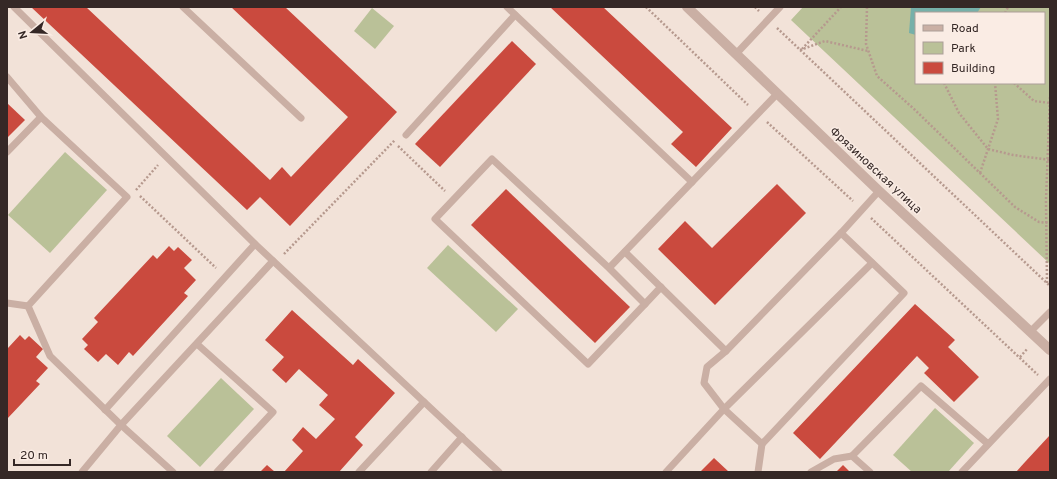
<svg xmlns="http://www.w3.org/2000/svg" width="1057" height="479" font-family="Overpass,sans-serif">
<rect width="100%" height="100%" fill="#f2e2d8"/>
<g fill="#bac198" fill-rule="evenodd">
<path d="M803,7H1050V264L791,20ZM916,13H1044V83H916Z"/>
<polygon points="372,8 394,26 375,49 354,31"/>
<polygon points="65,152 107,190 50,253 8,215"/>
<polygon points="448,245 518,309 496,332 427,268"/>
<polygon points="221,378 254,409 200,467 167,436"/>
<polygon points="935,408 974,443 948,472 912,472 893,455"/>
</g>
<polygon fill="#76b0a9" points="911,7 981,7 977,13 916,13 916,35 909,33"/>
<g fill="#ca4a3e">
<polygon points="31,7 86,7 270,180 282,167 291,177 348,117 231,7 285,7 397,112 290,226 260,197 247,210"/>
<polygon points="550,7 603,7 732,128 696,167 671,144 683,132"/>
<polygon points="512,41 536,64 440,167 415,144"/>
<polygon points="7,103 25,120 7,138"/>
<polygon points="777,184 806,213 715,305 658,249 685,221 712,248"/>
<polygon points="506,189 630,307 595,343 471,225"/>
<polygon points="169,246 174,251 178,247 192,260 184,268 196,280 184,293 188,296 133,356 129,352 118,365 106,354 98,362 84,349 88,345 82,339 98,322 94,318 153,255 157,259"/>
<polygon points="915,304 955,340 948,347 979,377 954,402 924,373 929,368 917,356 820,459 793,433"/>
<polygon points="292,310 353,365 358,359 395,393 355,437 363,445 339,472 284,472 303,451 292,440 303,427 316,439 335,419 319,405 328,395 299,369 286,383 272,370 284,357 265,340"/>
<polygon points="20,335 25,340 29,336 43,349 36,357 48,368 36,381 40,384 7,419 7,347 8,348"/>
<polygon points="1050,435 1050,472 1016,472 1025,462"/>
<polygon points="714,458 729,472 701,471"/>
<polygon points="267,465 275,472 260,472"/>
<polygon points="843,465 850,472 836,472"/>
</g>
<g fill="none" stroke-linecap="round" stroke-linejoin="round">
<g stroke="#b6998e" stroke-width="2.5" stroke-dasharray="2 2" stroke-linecap="butt">
<polyline points="646,7 748,105"/>
<polyline points="755,7 759,11"/>
<polyline points="867,7 866,44 877,76 914,109 1015,207 1039,222 1050,223"/>
<polyline points="1005,13 1008,7"/>
<polyline points="777,28 1050,286"/>
<polyline points="802,49 841,7"/>
<polyline points="800,50 825,41 868,51"/>
<polyline points="944,83 959,113 988,149 1013,155 1050,160"/>
<polyline points="1014,83 1034,101 1050,103"/>
<polyline points="767,122 853,201"/>
<polyline points="398,146 445,191"/>
<polyline points="980,173 998,119 995,83"/>
<polyline points="136,190 158,165"/>
<polyline points="140,196 216,268"/>
<polyline points="871,218 1038,375"/>
<polyline points="284,254 395,140"/>
<polyline points="1047,283 1046,200 1050,95"/>
<polyline points="1020,357 1028,348"/>
</g>
<g stroke="#caafa4" stroke-width="7">
<polyline points="14,7 255,244 499,472"/>
<polyline points="183,7 301,118"/>
<polyline points="507,7 692,182 777,94"/>
<polyline points="736,54 780,7"/>
<polyline points="7,77 41,117 127,197 28,306 7,303"/>
<polyline points="406,135 515,15"/>
<polyline points="7,152 41,117"/>
<polyline points="625,252 726,351"/>
<polyline points="609,268 492,159 435,219 588,364 645,304 609,268 692,182"/>
<polyline points="645,304 661,287"/>
<polyline points="28,306 50,356 121,425 173,472"/>
<polyline points="1030,332 1050,312"/>
<polyline points="197,344 273,412 217,472"/>
<polyline points="105,410 255,244"/>
<polyline points="762,444 904,293 841,233"/>
<polyline points="852,456 921,386 988,444"/>
<polyline points="82,472 121,425 273,261"/>
<polyline points="359,472 424,402"/>
<polyline points="431,472 462,437"/>
<polyline points="666,472 724,409 872,263"/>
<polyline points="758,472 762,444 724,409 704,383 707,367 726,351 841,233 879,191"/>
<polyline points="811,472 834,459 852,456 870,472"/>
<polyline points="962,472 1050,379"/>
</g>
<polyline stroke="#caafa4" stroke-width="10" points="687,7 879,191 1050,350"/>
</g>
<g text-anchor="middle" stroke-width="3" stroke-linejoin="round" paint-order="stroke">
<g font-size="12" fill="#352826" stroke="#faece4">
<text transform="translate(876 170) rotate(43)" y="4">Фрязиновская улица</text>
</g>
</g>
<rect width="1057" height="479" fill="none" stroke="#352826" stroke-width="16"/>
<rect x="915" y="12" width="130" height="72" fill="#faece4" stroke="#ab9e98"/>
<rect x="923" y="25" width="20" height="6" fill="#caafa4" stroke="#ab9e98"/>
<text x="951" y="32" font-size="12" fill="#352826">Road</text>
<rect x="923" y="42" width="20" height="12" fill="#bac198" stroke="#ab9e98"/>
<text x="951" y="52" font-size="12" fill="#352826">Park</text>
<rect x="923" y="62" width="20" height="12" fill="#ca4a3e" stroke="#ab9e98"/>
<text x="951" y="72" font-size="12" fill="#352826">Building</text>
<g transform="translate(32 32) rotate(252)" stroke="#faece4" stroke-width="3" paint-order="stroke">
<path d="M0-3L7 15L0 10L-7 15Z" fill="#352826"/>
<text y="-6" font-size="11" font-weight="bold" text-anchor="middle" fill="#352826">N</text>
</g>
<path d="M14 459v6h56v-6" fill="none" stroke="#352826" stroke-width="2"/>
<text x="20" y="459" font-size="12" fill="#352826" stroke="#faece4" stroke-width="3" paint-order="stroke">20 m</text>
</svg>
